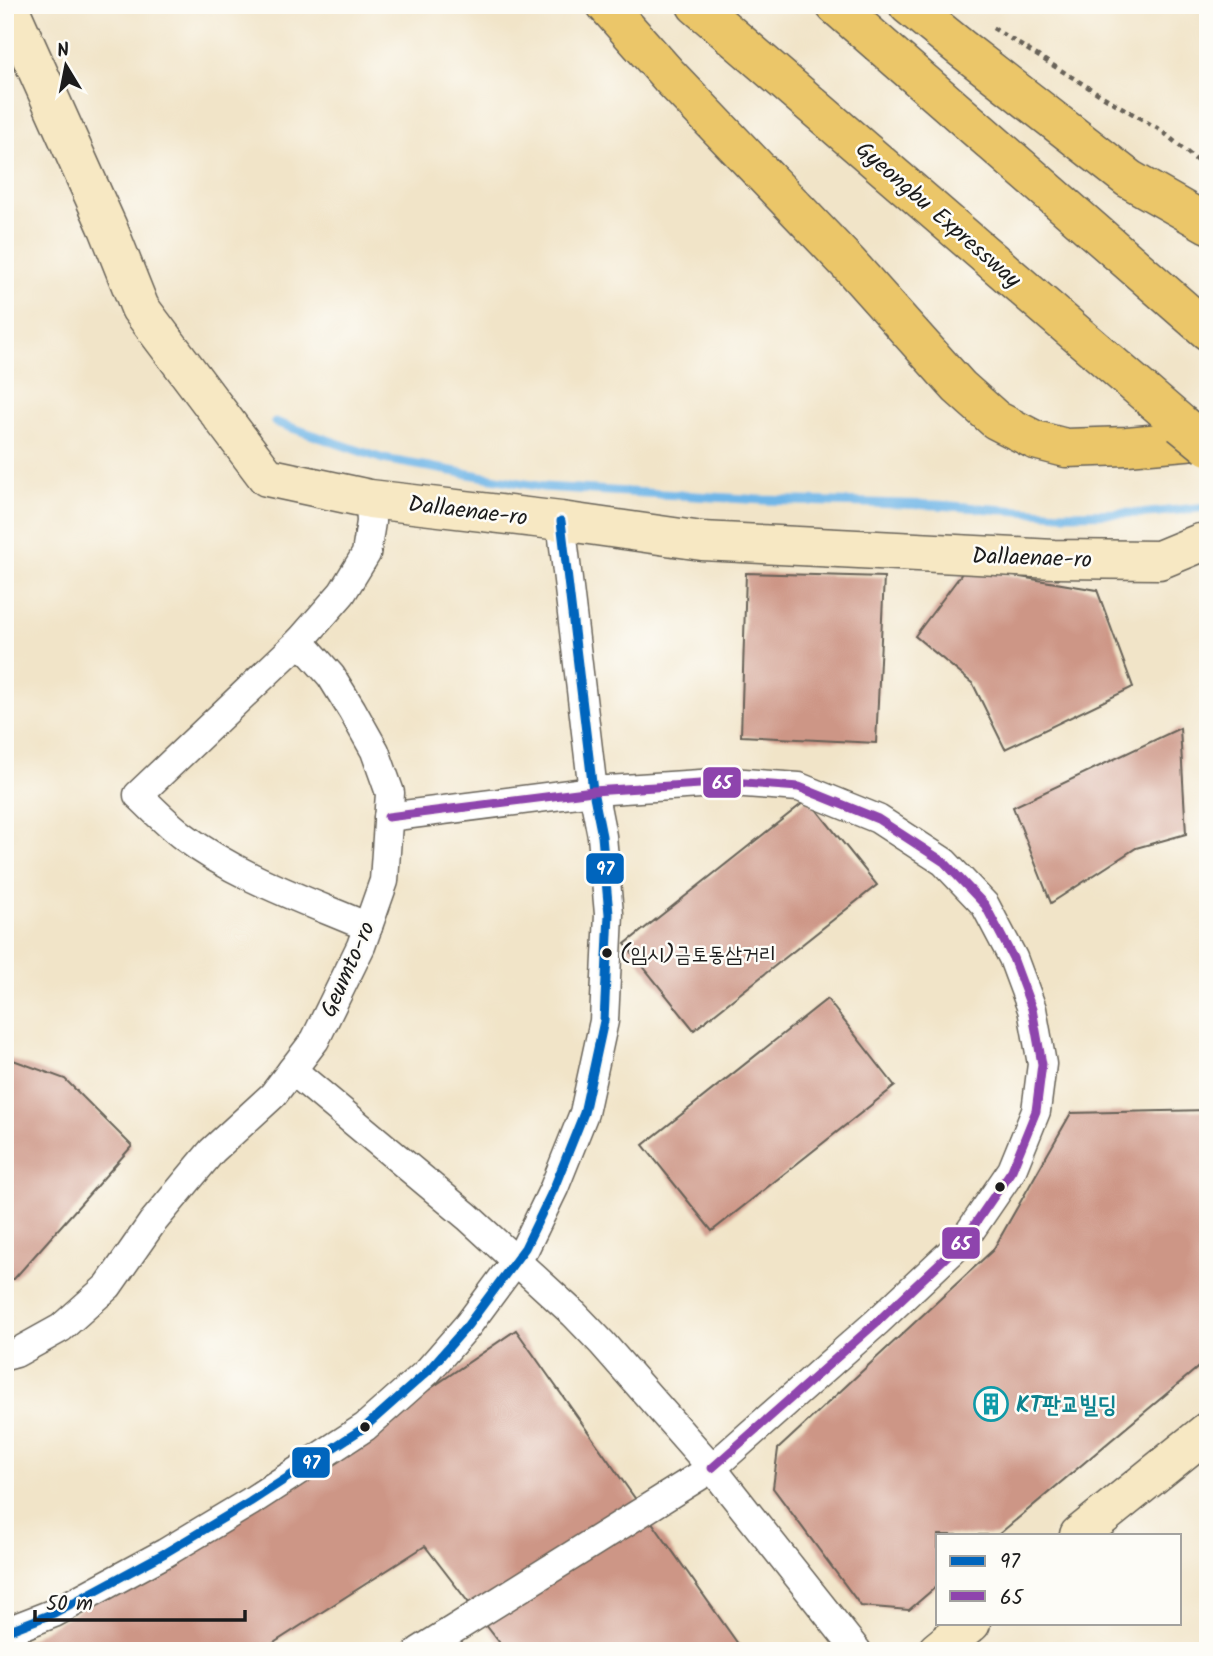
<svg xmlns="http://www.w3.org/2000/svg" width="1213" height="1656" font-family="Kalam,'Poor Story',sans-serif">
<rect width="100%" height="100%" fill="#fdfcf7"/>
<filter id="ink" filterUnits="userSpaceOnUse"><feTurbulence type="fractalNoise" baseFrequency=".0143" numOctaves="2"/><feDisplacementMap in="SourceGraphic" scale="14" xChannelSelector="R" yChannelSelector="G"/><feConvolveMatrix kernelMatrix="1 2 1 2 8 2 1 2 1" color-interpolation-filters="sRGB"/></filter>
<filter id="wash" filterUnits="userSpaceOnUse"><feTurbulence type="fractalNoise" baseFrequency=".00686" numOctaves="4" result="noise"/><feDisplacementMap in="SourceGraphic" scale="28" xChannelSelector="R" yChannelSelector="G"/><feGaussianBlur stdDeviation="1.57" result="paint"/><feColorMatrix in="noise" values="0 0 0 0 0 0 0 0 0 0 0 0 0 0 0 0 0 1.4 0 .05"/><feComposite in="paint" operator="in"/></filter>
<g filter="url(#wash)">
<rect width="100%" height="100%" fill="#f1e4c8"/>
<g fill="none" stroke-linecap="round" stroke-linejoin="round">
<polyline stroke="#70b6e7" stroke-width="9" points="275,422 383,459 543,487 763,500 937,505 1061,514 1149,513 1208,507"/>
</g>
<g id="blocks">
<g fill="#cd9686">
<polygon points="966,568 1097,590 1133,687 1005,749 973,684 915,636"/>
<polygon points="746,573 884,577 876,743 741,736"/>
<polygon points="1180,728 1186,834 1136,848 1051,903 1013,807"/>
<polygon points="808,799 877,885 694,1030 625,944"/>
<polygon points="827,999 895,1086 712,1231 643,1145"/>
<polygon points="5,1057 65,1079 132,1146 14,1279 5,1279"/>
<polygon points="1208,1110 1208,1359 998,1535 938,1535 938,1585 909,1610 861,1606 773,1488 778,1449 993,1250 1071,1113"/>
<polygon points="516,1330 743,1651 506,1651 425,1546 261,1651 20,1651 17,1646 269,1499"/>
</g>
</g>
</g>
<g filter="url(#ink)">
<use href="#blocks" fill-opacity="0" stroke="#676258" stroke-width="2"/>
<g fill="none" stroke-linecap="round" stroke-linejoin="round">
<g stroke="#676258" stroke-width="31">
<g id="street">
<path d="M300,641L138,795C153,809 167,824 183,836C237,877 305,900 368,927"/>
<polyline points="388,817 593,791 731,782 799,787 878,819 944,862 985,905 1013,958 1032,1009 1042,1064 1036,1111 1012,1170 964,1240 877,1322 712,1468 419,1651"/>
<polyline points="292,1070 468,1217 574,1314 602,1343 712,1468 857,1651"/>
<polyline points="5,1356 16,1353 61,1328 108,1286 152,1223 212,1151 273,1095 315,1040 361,946 384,881 390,793 375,751 352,710 331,676 300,641 342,593 366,554 371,522 370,499"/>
<polyline points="5,1632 54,1613 165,1553 250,1502 365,1427 427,1372 468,1325 525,1248 554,1188 584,1113 604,1021 609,914 602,836 593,791 561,521"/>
</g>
</g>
<g stroke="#676258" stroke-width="41">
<g id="secondary">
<polyline points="8,5 108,228 140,308 267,477 370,499 561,521 702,541 1054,559 1159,560 1200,543 1208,543"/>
<polyline points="1079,1535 1208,1431"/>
<polyline points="937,1651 971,1623"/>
</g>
</g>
<g stroke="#676258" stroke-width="41">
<g id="highway">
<polyline points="606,5 669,76 849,264 959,387 996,420 1035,440 1066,448 1127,446 1208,439"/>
<polyline points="696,5 1181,424"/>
<polyline points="835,5 1208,331"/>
<polyline points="908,5 961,48 1129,179 1208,224"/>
</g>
</g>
<polyline stroke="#676258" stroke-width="4.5" stroke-dasharray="5 5" stroke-linecap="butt" points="993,28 1099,94 1162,131 1208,170"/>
<use href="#street" stroke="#fff" stroke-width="28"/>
<use href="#secondary" stroke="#f7e8c3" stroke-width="38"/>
<use href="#highway" stroke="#ebc669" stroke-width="38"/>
<g stroke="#676258" stroke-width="41" stroke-linecap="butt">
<polyline id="highway-bridge" points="1181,424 1208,446"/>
</g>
<use href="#highway-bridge" stroke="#ebc669" stroke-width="38"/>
<g stroke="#fdfcf7" stroke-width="14">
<polyline id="bus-1" points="5,1632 54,1613 165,1553 250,1502 365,1427 427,1372 468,1325 525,1248 554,1188 584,1113 604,1021 609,914 602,836 593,791 561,521"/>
</g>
<g stroke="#fdfcf7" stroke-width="14">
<polyline id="bus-2" points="388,817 593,791 731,782 799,787 878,819 944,862 985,905 1013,958 1032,1009 1042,1064 1036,1111 1012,1170 964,1240 877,1322 712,1468"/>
</g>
<use href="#bus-1" stroke="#0065bd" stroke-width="9"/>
<use href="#bus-2" stroke="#8e44ad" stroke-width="9"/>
</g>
</g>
<defs>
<g id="building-ring" transform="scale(1.75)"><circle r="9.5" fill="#fdfcf7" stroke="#0f9aa8" stroke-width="1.5"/><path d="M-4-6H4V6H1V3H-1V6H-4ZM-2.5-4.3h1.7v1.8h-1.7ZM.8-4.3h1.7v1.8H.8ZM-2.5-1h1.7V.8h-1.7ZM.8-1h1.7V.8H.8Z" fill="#0f9aa8"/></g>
</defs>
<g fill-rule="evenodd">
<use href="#building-ring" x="991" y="1404"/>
</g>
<g fill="#1c1c1c" stroke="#fdfcf7" stroke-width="2.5">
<circle cx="607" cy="953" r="6"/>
<circle cx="1000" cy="1187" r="6"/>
<circle cx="365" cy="1427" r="6"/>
</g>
<g text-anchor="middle" stroke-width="5" stroke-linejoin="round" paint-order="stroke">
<g font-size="21" fill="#1c1c1c" stroke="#fdfcf7" text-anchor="start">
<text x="620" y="961">(임시)금토동삼거리</text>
</g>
<g font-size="23" fill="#1c1c1c" stroke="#fdfcf7">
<text transform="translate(939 214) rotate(41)" y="8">Gyeongbu Expressway</text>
<text transform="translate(468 510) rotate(7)" y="8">Dallaenae-ro</text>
<text transform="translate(1032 557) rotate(2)" y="8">Dallaenae-ro</text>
<text transform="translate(347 969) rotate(-66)" y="8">Geumto-ro</text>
</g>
<g font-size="23" font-weight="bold" fill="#0d838f" stroke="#fdfcf7" text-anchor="start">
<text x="1016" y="1412">KT판교빌딩</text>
</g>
</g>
<g stroke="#fdfcf7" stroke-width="2.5">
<rect x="702" y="766" width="40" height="33" rx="7" fill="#8e44ad"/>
<rect x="585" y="852" width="40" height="33" rx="7" fill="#0065bd"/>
<rect x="941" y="1226" width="40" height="34" rx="7" fill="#8e44ad"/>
<rect x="291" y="1446" width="40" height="33" rx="7" fill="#0065bd"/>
</g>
<g font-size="19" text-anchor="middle" font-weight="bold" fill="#fff">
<text x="722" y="789">65</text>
<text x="605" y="875">97</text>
<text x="961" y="1250">65</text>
<text x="311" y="1469">97</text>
</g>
<rect width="1213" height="1656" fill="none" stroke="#fdfcf7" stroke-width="28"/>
<rect x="936" y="1534" width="245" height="91" fill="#fdfcf7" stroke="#a3a29f" stroke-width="2"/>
<rect x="950" y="1556" width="35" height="10" fill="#0065bd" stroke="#a3a29f" stroke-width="2"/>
<text x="1000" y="1568" font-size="21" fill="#1c1c1c">97</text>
<rect x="950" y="1591" width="35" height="10" fill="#8e44ad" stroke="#a3a29f" stroke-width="2"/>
<text x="1000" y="1604" font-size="21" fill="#1c1c1c">65</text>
<g transform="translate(66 66) rotate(350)" stroke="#fdfcf7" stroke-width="5" paint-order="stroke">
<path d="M0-5L12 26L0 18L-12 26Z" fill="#1c1c1c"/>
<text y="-10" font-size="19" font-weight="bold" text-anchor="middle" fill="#1c1c1c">N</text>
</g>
<path d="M35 1610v10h210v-10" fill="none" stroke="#1c1c1c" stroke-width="3.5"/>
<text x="46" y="1610" font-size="21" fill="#1c1c1c" stroke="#fdfcf7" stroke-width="5" paint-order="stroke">50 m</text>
</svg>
